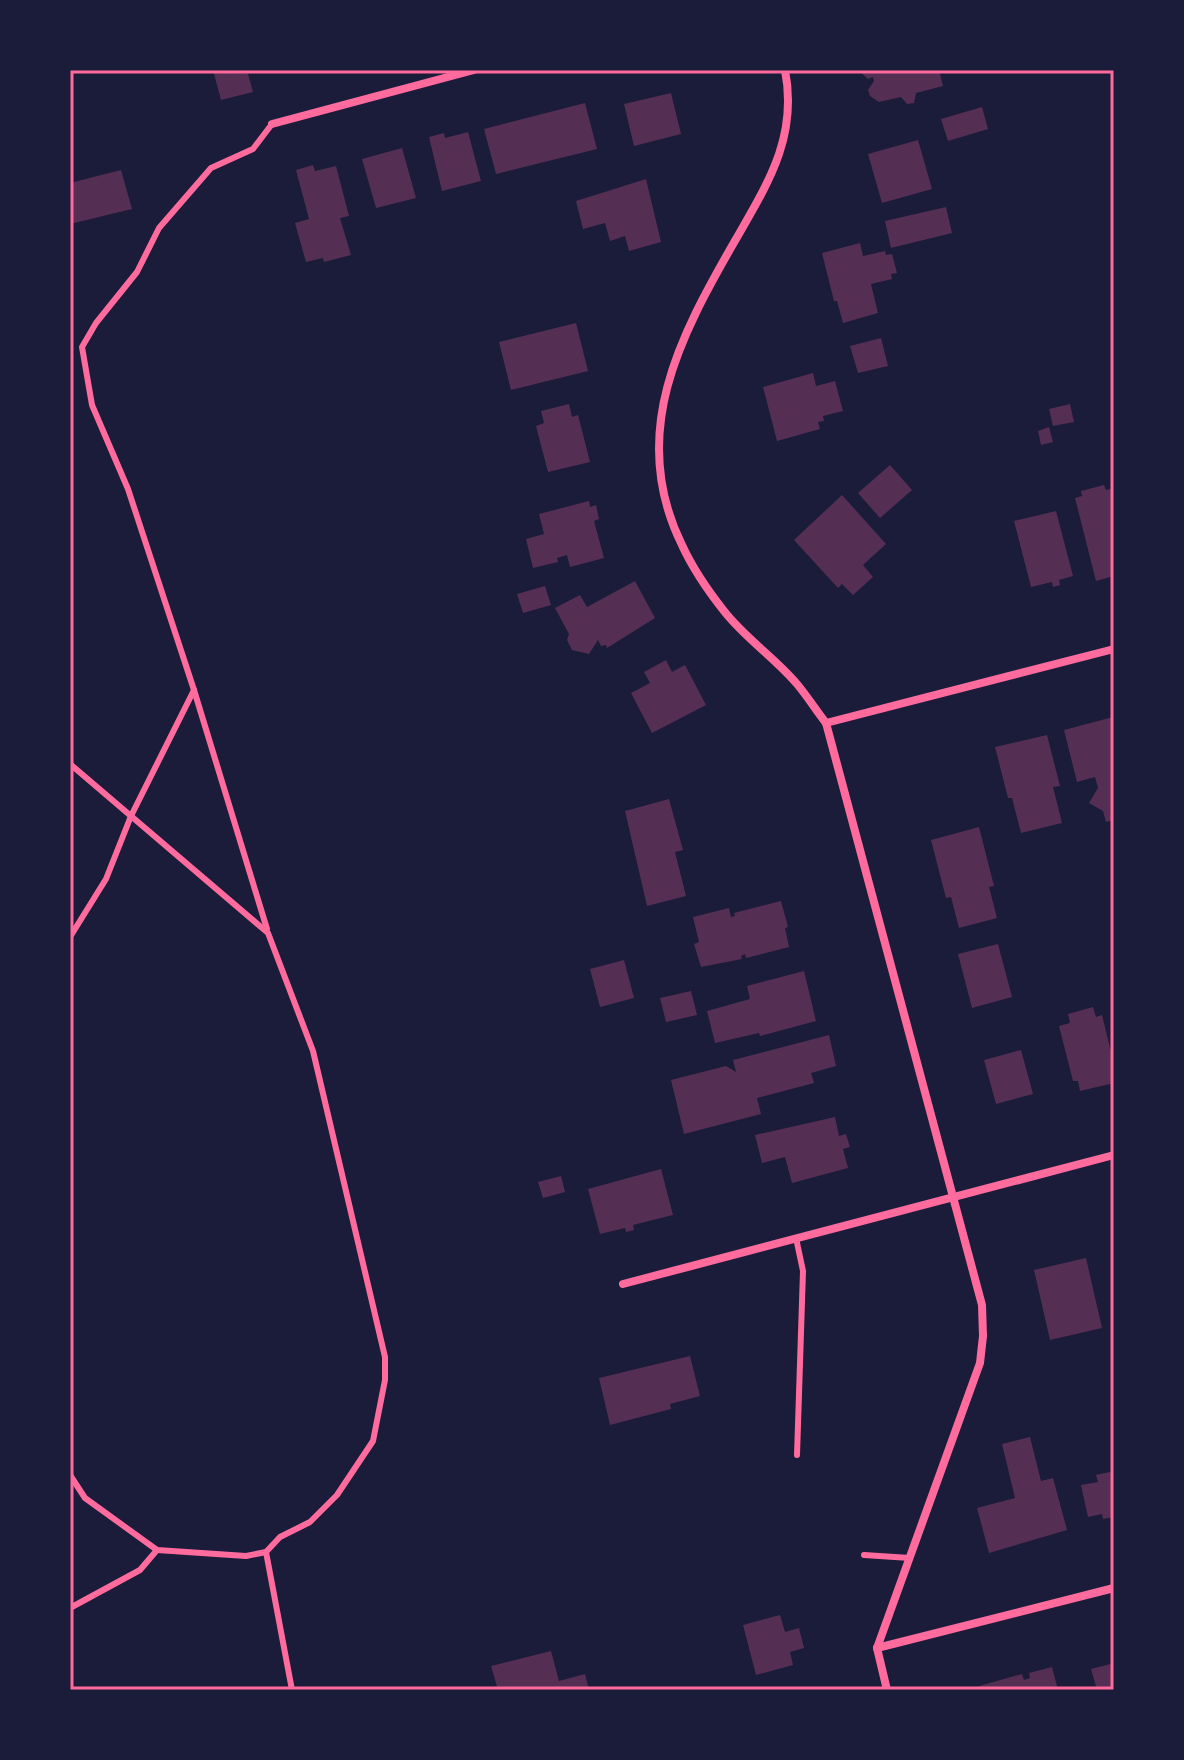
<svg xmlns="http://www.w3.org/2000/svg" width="1184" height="1760" font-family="Inter,sans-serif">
<rect width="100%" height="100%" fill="#1b1b3a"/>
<g fill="#542f53">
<polygon points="213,70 247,70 253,92 221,100"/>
<polygon points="858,70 939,70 943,86 916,93 914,103 907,104 901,97 879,102 870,96 868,90 874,81 873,77 868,79"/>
<polygon points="671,93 681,134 634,146 624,104"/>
<polygon points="585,103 597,149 496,174 484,129"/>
<polygon points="982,107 988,129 948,141 941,119"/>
<polygon points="468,132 481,181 442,191 429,137 444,133 445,138"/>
<polygon points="918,140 932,189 882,203 868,154"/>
<polygon points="402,148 416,198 376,208 362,159"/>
<polygon points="313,165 315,171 336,166 349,216 340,218 351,255 324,262 323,258 306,262 295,223 309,219 296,170"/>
<polygon points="121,170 132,209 70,224 70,183"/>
<polygon points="646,179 661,242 629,251 625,236 610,241 605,223 583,229 576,201"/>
<polygon points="946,207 952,233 891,248 885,221"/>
<polygon points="860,243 863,256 885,251 886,255 892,254 897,273 891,274 892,279 871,284 878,313 843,323 837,301 834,301 822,253"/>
<polygon points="576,323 588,371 511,390 499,342"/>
<polygon points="881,338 888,366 858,373 850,346"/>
<polygon points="813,373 816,386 835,381 843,411 823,416 824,421 818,422 820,429 777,441 763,387"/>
<polygon points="569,404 572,417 578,415 590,462 548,472 536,426 544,423 541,411"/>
<polygon points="1070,404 1074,422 1053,426 1049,409"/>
<polygon points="1049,427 1053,442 1041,445 1038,431"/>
<polygon points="890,465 912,490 880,518 858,493"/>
<polygon points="1104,485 1106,490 1114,488 1114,576 1096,581 1075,498 1082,496 1081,491"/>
<polygon points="842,495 886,544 863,565 873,577 853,595 842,584 838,588 794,540"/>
<polygon points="589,501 590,507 596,505 599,519 594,521 604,558 570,567 567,555 557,558 558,562 533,568 526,539 544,534 539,514"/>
<polygon points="1056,511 1073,576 1059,580 1060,585 1053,587 1052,582 1031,587 1014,521"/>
<polygon points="635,581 655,618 607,648 606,645 601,646 598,640 589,654 572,650 567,640 569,634 555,608 580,595 587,607"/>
<polygon points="545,586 551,605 523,613 517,594"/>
<polygon points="666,660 672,672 685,665 706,705 652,733 631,693 650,683 644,672"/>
<polygon points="1113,717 1114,820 1106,822 1103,811 1089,803 1098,788 1095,777 1077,782 1064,730"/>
<polygon points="1047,735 1060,786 1053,787 1062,823 1021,833 1012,798 1008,798 995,747"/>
<polygon points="669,799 683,850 675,852 686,896 647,906 625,811"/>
<polygon points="979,827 994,886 989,887 997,918 959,928 951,897 946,898 931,840"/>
<polygon points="781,901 788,927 785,928 789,947 746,958 745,954 741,956 742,959 701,967 694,944 699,942 693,917 729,908 731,917 735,916 734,913"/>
<polygon points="998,944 1012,997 972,1008 958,954"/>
<polygon points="624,960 634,998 600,1007 590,969"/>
<polygon points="804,971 816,1021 760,1036 759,1033 715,1043 707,1011 750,999 747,986"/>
<polygon points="691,991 697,1015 666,1022 660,998"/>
<polygon points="1093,1007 1096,1017 1102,1015 1114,1064 1112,1072 1114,1083 1080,1091 1078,1081 1073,1081 1059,1026 1070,1023 1068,1014"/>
<polygon points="829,1035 836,1066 811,1073 814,1083 757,1098 761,1114 684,1134 671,1080 726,1066 736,1072 733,1060"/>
<polygon points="1021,1050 1033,1094 996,1104 984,1060"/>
<polygon points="835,1117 839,1136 846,1134 850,1147 843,1149 848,1168 792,1183 785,1157 762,1163 755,1135"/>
<polygon points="661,1169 673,1215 633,1225 634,1230 626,1232 625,1228 600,1234 588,1189"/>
<polygon points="561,1176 565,1192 543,1198 538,1182"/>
<polygon points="1086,1258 1102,1328 1050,1340 1034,1270"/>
<polygon points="690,1356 700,1396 670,1404 671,1409 610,1425 599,1378"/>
<polygon points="1030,1437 1041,1481 1053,1478 1067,1530 989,1553 977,1508 1015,1498 1002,1444"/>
<polygon points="1114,1471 1114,1517 1103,1519 1102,1514 1088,1517 1081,1485 1098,1482 1096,1475"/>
<polygon points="780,1615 785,1632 799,1628 804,1648 790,1652 793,1665 756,1675 743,1625"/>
<polygon points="551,1651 559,1681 585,1674 589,1690 498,1690 491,1666"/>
<polygon points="1114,1663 1114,1690 1097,1690 1091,1669"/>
<polygon points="1052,1667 1058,1690 965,1690 1022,1674 1024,1680 1030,1678 1029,1673"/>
</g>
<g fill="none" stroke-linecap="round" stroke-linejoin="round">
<g stroke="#ff6b9d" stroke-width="6">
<polyline points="70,764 268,933 313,1051 385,1357 385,1380 373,1441 337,1495 310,1522 280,1537 266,1552 292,1690"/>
<polyline points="267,929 194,690 128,489 92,405 82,347 96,323 137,272 159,228 211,168 253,149 272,124"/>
<polyline points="70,937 106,879 131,816 194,690"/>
<polyline points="796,1238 803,1271 797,1455"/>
<polyline points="70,1475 85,1498 157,1550 246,1556 266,1552"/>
<polyline points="864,1555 910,1558"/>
<polyline points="70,1608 140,1570 157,1550"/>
</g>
<g stroke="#ff6b9d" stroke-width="8">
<path d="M785,70C798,137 768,183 736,239C680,336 627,434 682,545C692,567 709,592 724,611C745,638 775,658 797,684C807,696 816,710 826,723L982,1305L983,1336L980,1363L877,1648L887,1690"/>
<polyline points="272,124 474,70"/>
<polyline points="826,723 1114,649"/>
<polyline points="623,1284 1114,1155"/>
<polyline points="877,1648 1114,1588"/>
</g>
</g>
<rect width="1184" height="1760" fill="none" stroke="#1b1b3a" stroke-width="144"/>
<rect x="72" y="72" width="1040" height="1616" fill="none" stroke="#ff6b9d" stroke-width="3"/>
</svg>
